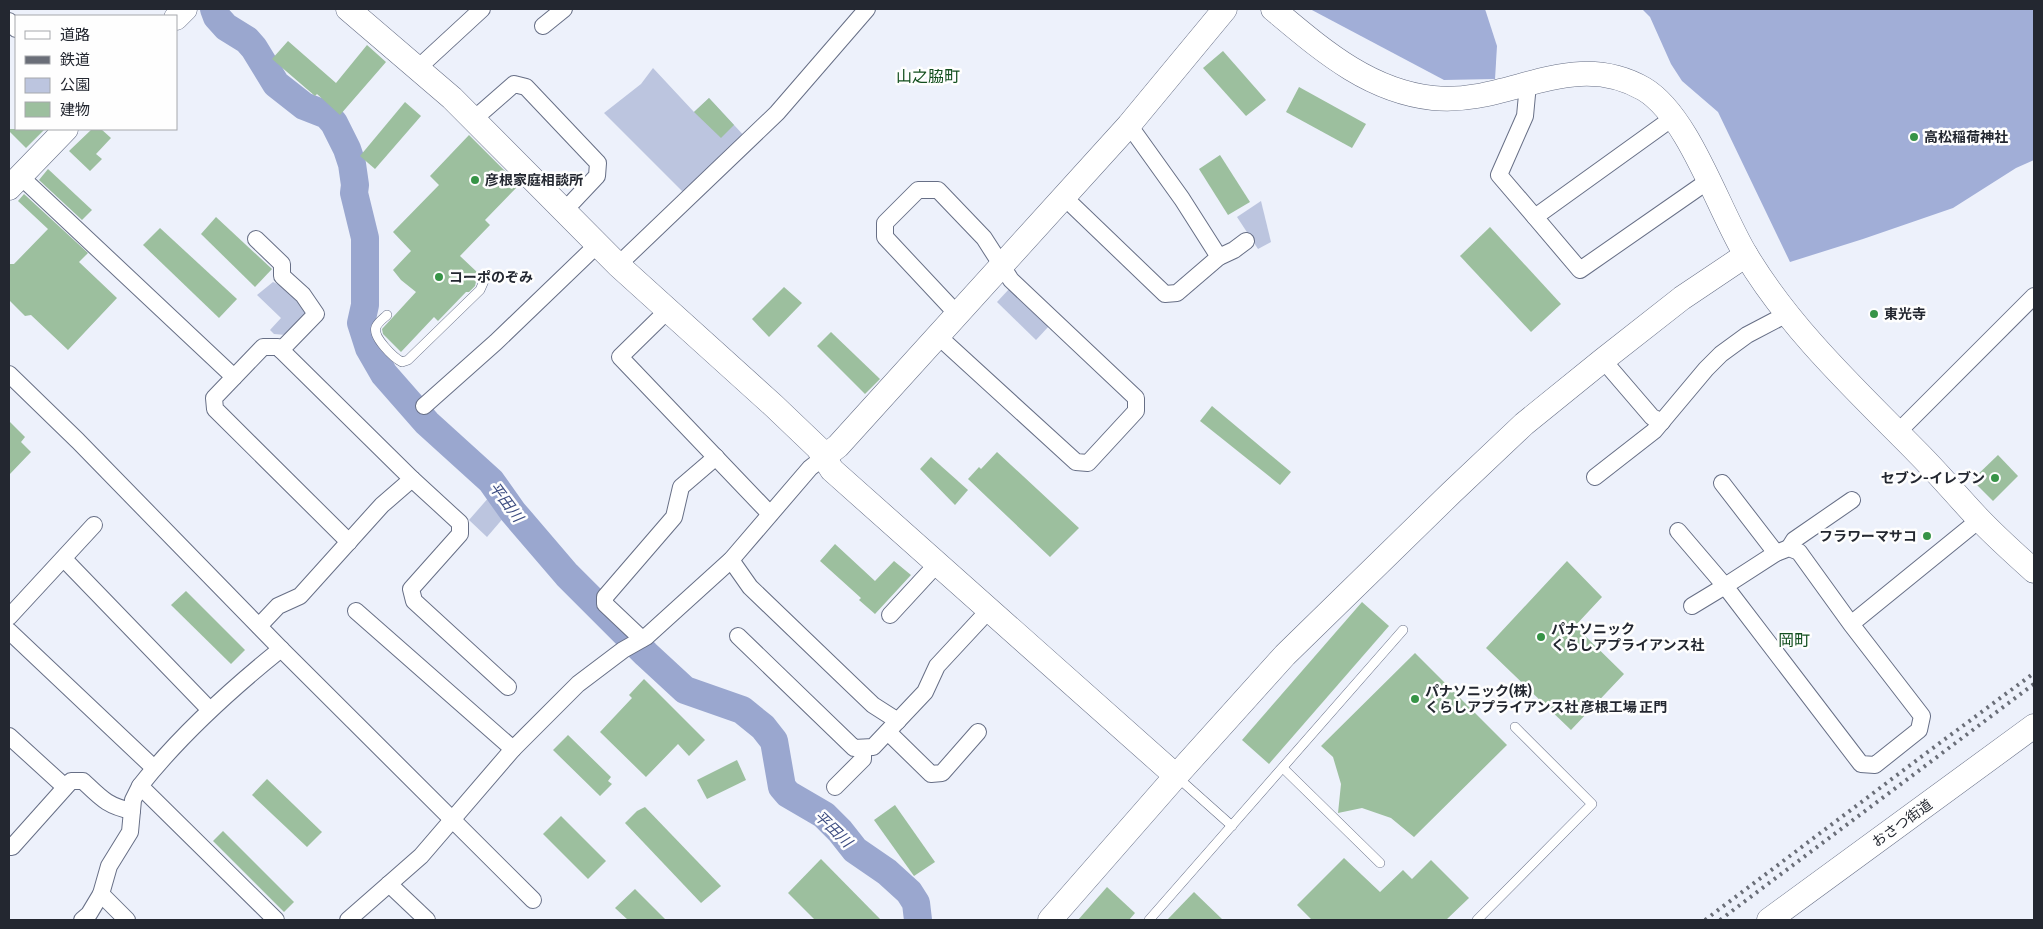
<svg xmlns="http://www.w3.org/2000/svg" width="2043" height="929" font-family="Bitter,'Noto Sans JP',serif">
<rect width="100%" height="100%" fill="#edf1fb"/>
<g fill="#bcc5df">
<polygon points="653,68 694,112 709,98 747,139 685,194 604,113 641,84"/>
<polygon points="1261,201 1271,242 1258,249 1237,217"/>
<path d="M273,282C290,289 297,299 306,314L286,335L274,334L270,330L281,318L257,295Z"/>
<polygon points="1010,288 1050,325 1036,340 997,302"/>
<polygon points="490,496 505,516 487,537 469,520"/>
</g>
<g fill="#a1aed7">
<polygon points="1310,9 1485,9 1497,46 1495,79 1444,80"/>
<polygon points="1642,9 2034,9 2034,160 2016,168 1953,208 1863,239 1790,262 1718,112 1682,81 1671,64 1650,17"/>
</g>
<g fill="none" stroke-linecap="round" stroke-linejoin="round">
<polyline stroke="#9aa7cf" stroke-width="28" points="214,9 217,17 226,27 247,40 254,48 276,84 304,106 327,115 334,123 347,149 352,164 355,185 354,193 365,238 365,305 361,323 369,348 384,374 427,423 491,481 513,512 567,575 646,654 685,690 742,710 763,727 774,741 782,787 788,794 824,815 840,831 855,850 887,872 909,892 916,903 918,920"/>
</g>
<g fill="#9cbf9e">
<polygon points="288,41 336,83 367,45 386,62 340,115 317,94 315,96 272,59"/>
<polygon points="1223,51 1266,100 1246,116 1203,68"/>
<polygon points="1299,87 1366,124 1352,148 1286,112"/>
<polygon points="709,98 734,125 721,138 694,112"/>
<polygon points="405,102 421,116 375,169 360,156"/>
<polygon points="9,129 45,129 26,148 9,131"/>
<polygon points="92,129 101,129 111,138 96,154 102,159 90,171 69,151"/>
<polygon points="469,135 519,185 485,220 490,225 460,256 478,273 475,286 469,292 466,292 438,321 434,317 401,352 383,334 382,329 416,292 401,280 393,270 411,251 393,232 439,185 430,176"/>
<polygon points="1220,155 1250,202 1228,215 1199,169"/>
<polygon points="48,169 92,210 82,220 39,180"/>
<polygon points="24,194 88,253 79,262 117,298 68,350 31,315 25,316 9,300 9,264 14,264 48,229 18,201"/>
<polygon points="216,217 272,269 255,287 201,234"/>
<polygon points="1490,227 1561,304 1531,332 1460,256"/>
<polygon points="160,228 237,299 219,318 143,245"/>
<polygon points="784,287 802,303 769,337 752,319"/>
<polygon points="831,332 880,379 865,394 817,346"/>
<polygon points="1212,406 1291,472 1280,485 1200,421"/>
<polygon points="9,421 25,437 21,442 31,452 9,475"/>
<polygon points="997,452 1079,528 1050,557 968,479 979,467 981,469"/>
<polygon points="1998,455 2018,476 1993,501 1972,480"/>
<polygon points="931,457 968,490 955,505 920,469"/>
<polygon points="835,544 875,581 894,561 911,575 875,614 859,600 861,598 820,561"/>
<polygon points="1567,561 1602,597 1575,626 1624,674 1571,730 1486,648"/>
<polygon points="186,591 245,650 231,664 171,605"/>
<polygon points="1362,602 1389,626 1269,764 1242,740"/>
<polygon points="1415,653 1507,745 1414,837 1391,818 1362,808 1338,813 1341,784 1333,757 1321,746"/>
<polygon points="644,679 705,740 689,756 678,744 646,777 600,732 632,698 629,695"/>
<polygon points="568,735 611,777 608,781 612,784 600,796 553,750"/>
<polygon points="737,760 746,780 707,799 697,780"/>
<polygon points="267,779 322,832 307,847 252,795"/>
<polygon points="895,805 935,862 914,876 874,820"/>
<polygon points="645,807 721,886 701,903 625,823 637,811"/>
<polygon points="561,816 606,861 588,879 543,834"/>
<polygon points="223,831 294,902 284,912 213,841"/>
<polygon points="1344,858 1380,892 1403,870 1412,879 1431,860 1469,898 1446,920 1312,920 1297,905"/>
<polygon points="821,859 881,920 815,920 788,893"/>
<polygon points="1107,887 1135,913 1129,920 1078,920"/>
<polygon points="635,889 666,920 628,920 615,908"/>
<polygon points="1194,892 1223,920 1167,920"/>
</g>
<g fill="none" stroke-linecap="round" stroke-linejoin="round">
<g stroke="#676f86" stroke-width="10">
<g id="lane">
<path d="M387,315C384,318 378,322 376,327C372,337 394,358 402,362L408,360L480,290L484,281"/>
<polyline points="1283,768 1380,863"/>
<polyline points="1176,776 1232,826"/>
<polyline points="1149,920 1403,630"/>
<polyline points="1477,920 1592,804 1515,727"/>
</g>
</g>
<g stroke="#676f86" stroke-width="18">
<g id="street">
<polyline points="9,21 16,29"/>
<polyline points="543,26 564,9"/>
<polyline points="418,68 482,9"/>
<polyline points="1528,84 1525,116 1499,175 1535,217 1674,117"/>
<polyline points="474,119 514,84 526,87 598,163 597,176 564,211"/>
<polyline points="1129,125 1182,199 1219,257"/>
<polyline points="20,176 234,377"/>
<polyline points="1065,198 1165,294 1177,293 1219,257 1234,250 1246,241"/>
<polyline points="1535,217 1580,270 1708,181"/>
<polyline points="256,239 282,264 282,276 303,295 316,314 281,350"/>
<polyline points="618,265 777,113 867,9"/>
<polyline points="668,310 620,357 770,514"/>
<polyline points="938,336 1076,462 1088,463 1136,411 1136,398 1011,280 984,238 938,190 918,190 885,223 885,237 958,315"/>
<polyline points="1603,360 1652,417 1662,422"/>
<polyline points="9,374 78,441 281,649 533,900"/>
<polyline points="424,406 496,342 597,245"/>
<polyline points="1897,433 2034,296"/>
<polyline points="1595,477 1654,431 1706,369 1721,354 1747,335 1787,314"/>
<polyline points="1722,483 1776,553"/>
<polyline points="1678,531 1725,586 1692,606"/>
<polyline points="349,542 215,409 214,398 263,347 278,347 412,479 460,523 460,534 411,589 414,601 508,687"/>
<polyline points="1789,548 1794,540 1852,500"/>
<polyline points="64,559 210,710"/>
<polyline points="731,560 750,587 850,683 873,705 898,721"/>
<polyline points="356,611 513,749"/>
<polyline points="890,615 937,564"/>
<polyline points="9,617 94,525"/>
<polyline points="1851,624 1799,552 1789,548 1776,553 1725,586 1861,764 1875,765 1919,730 1922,716 1851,624 1979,520"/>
<polyline points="259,626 278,606 300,596 382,505 412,479"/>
<polyline points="9,631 154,768"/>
<polyline points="738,636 854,748 873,747 925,692 937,666 989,610"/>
<polyline points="642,639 605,604 605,597 674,517 681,487 716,457"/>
<polyline points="888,732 931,774 942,773 978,732"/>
<polyline points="9,736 65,787"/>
<polyline points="835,787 863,759 863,748"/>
<path d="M9,847H12L71,781H83C101,798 107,806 132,811"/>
<polyline points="389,884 427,920"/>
<polyline points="101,894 127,920"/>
<polyline points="82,920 89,914 101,894 109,866 130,832 133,800 140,786"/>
<path d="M276,920L140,786C181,734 230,690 281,649"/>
<polyline points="348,920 421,856 513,749 578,684 623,650 646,637 731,560 810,468 824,457"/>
</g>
</g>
<g stroke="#676f86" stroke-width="25">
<g id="secondary">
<polyline points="348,9 452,98 618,265 774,406 818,448 832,470 1176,776"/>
<path d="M1273,9C1321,49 1368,91 1433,98C1508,106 1571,47 1644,89C1689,116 1718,209 1746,255C1791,330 1857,391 1918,453C1939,474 1958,497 1978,518C1996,537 2015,554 2034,571"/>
<polyline points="176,18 185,9"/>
<polyline points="9,188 66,129"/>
<polyline points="824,457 838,446 1129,125 1225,9"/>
<polyline points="1050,920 1176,776 1285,655 1451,493 1524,424 1603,360 1682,298 1746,255"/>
<polyline points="1769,920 2034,726"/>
</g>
</g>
<use href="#lane" stroke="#fff" stroke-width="9"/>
<use href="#street" stroke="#fff" stroke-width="16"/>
<use href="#secondary" stroke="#fff" stroke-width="24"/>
<g stroke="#6a6e78" stroke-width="4" stroke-dasharray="2.5 5" stroke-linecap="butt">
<polyline points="1705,920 1929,751 2034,673"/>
<polyline points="1720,920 2034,684"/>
</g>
</g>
<g fill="#379447" stroke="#fefefe" stroke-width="2">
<circle cx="1914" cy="137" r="5"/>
<circle cx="475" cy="180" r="5"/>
<circle cx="439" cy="277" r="5"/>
<circle cx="1874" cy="314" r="5"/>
<circle cx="1995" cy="478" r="5"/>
<circle cx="1927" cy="536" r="5"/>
<circle cx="1541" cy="637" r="5"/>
<circle cx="1415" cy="699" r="5"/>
</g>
<g text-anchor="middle" stroke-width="5" stroke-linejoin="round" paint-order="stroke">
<g font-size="14" font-weight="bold" fill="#232730" stroke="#fefefe" text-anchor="start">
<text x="1924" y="142">高松稲荷神社</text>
<text x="485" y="185">彦根家庭相談所</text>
<text x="449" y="282">コーポのぞみ</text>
<text x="1884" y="319">東光寺</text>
<text x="1985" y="483" text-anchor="end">セブン-イレブン</text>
<text x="1917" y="541" text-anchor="end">フラワーマサコ</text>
<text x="1551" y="634">パナソニック<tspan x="1551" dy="16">くらしアプライアンス社</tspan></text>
<text x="1425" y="696">パナソニック(株)<tspan x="1425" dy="16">くらしアプライアンス社 彦根工場 正門</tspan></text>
</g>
<g font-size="14" fill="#232730" stroke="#fefefe">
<text transform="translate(1902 823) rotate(-36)" y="5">おさつ街道</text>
</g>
<g font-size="15" font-style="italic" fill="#3c4c81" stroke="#fefefe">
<text transform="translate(506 502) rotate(53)" y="5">平田川</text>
<text transform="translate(833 829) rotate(44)" y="5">平田川</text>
</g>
<g font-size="16" fill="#134f1e" stroke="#fefefe">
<text x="928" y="82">山之脇町</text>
<text x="1794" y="646">岡町</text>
</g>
</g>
<rect width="2043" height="929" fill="none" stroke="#232730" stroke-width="20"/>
<rect x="15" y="15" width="162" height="115" fill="#fefefe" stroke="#a6a8ac"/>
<rect x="25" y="31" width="25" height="8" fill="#ffffff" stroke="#a6a8ac"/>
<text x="60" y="40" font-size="15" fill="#232730">道路</text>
<rect x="25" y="56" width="25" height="8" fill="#6a6e78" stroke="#a6a8ac"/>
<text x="60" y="65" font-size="15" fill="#232730">鉄道</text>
<rect x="25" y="78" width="25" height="15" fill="#bcc5df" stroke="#a6a8ac"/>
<text x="60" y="90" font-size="15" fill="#232730">公園</text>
<rect x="25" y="102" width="25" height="15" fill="#9cbf9e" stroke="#a6a8ac"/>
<text x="60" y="115" font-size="15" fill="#232730">建物</text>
</svg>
